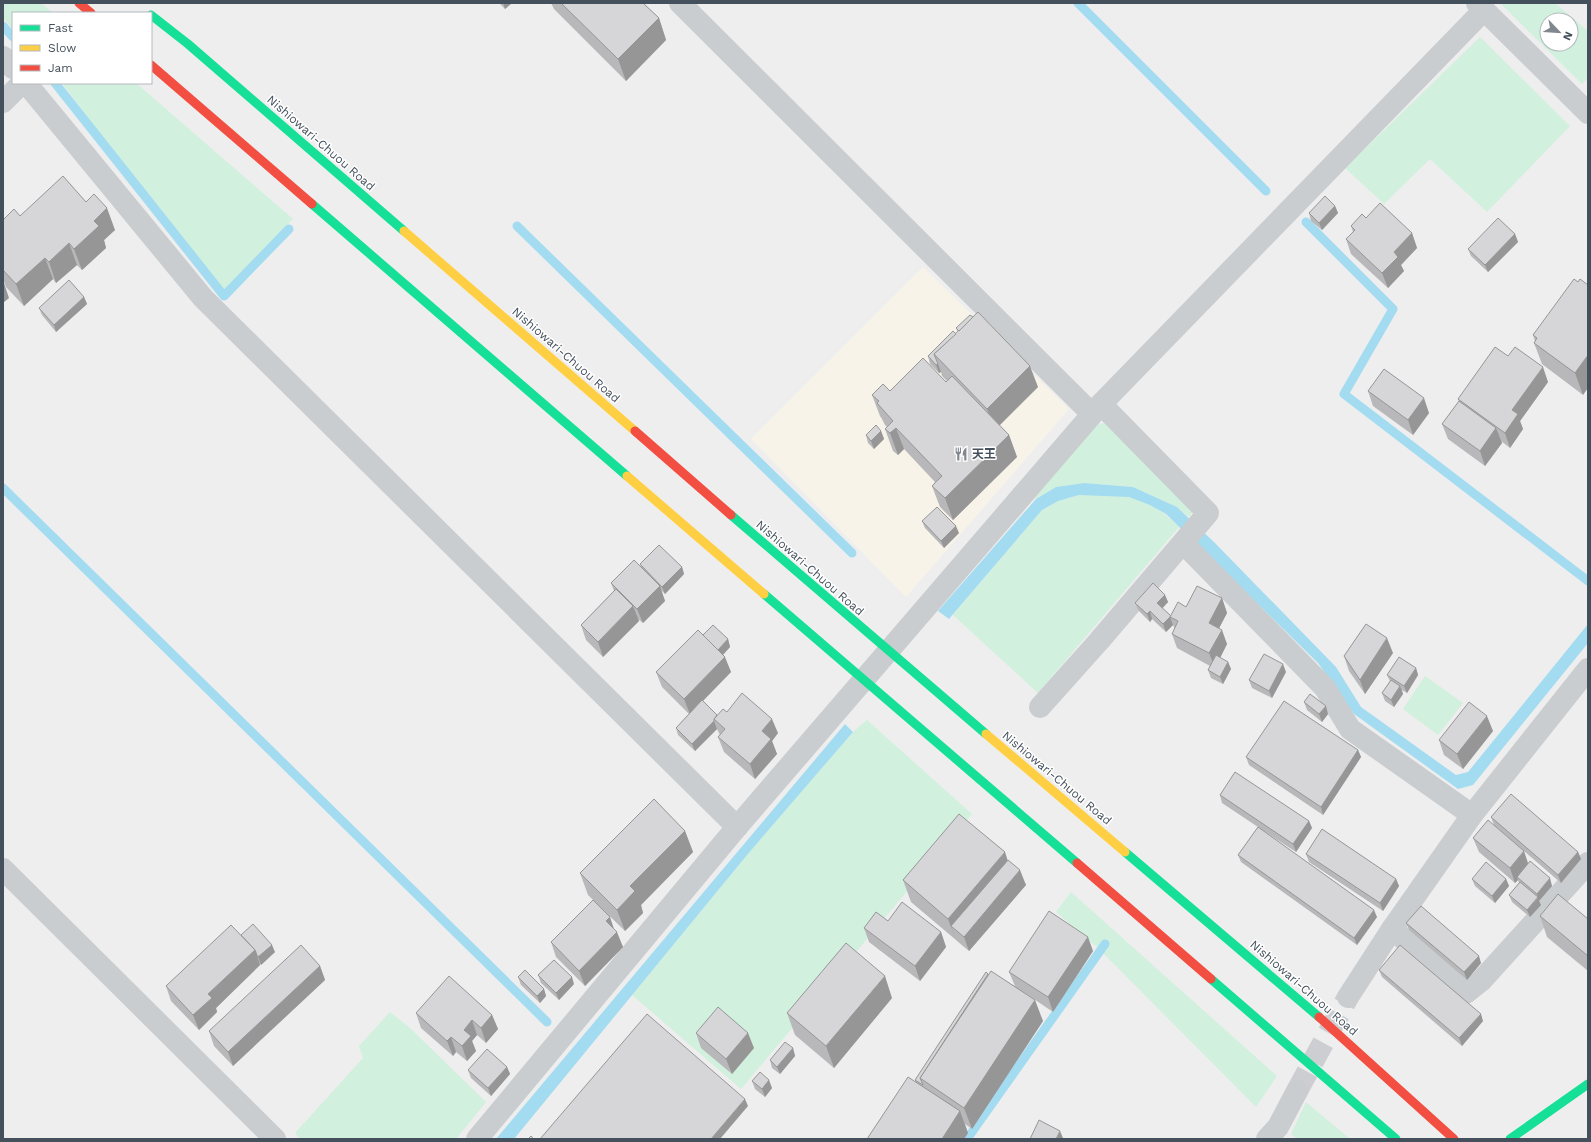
<svg xmlns="http://www.w3.org/2000/svg" width="1591" height="1142" font-family="'Work Sans','Noto Sans JP',sans-serif">
<rect width="100%" height="100%" fill="#efeeee"/>
<polygon fill="#f7f3e8" points="923,267 1069,409 906,597 751,439"/>
<g fill="#d1f0de" fill-rule="evenodd">
<polygon points="3,3 41,3 53,13 13,13 13,29 3,18"/>
<path d="M1500,3H1555L1588,31V78L1582,84ZM1547,20H1571V44H1547Z"/>
<polygon points="1480,37 1570,126 1487,212 1430,159 1384,204 1345,168"/>
<polygon points="62,83 136,83 293,219 221,295"/>
<polygon points="1107,423 1194,510 1189,517 1177,507 1133,487 1084,483 1056,487 1036,499 1033,494 1095,424"/>
<path d="M1079,495C1093,495 1116,494 1129,497C1149,501 1166,514 1179,527L1038,693L953,615L1042,510L1058,501Z"/>
<polygon points="1425,676 1463,703 1438,735 1403,709"/>
<polygon points="867,720 972,814 741,1089 632,995 747,855 853,732"/>
<polygon points="1071,892 1277,1076 1256,1107 1098,948 1056,912"/>
<polygon points="390,1012 410,1028 486,1102 456,1139 300,1139 295,1133 363,1058 359,1046"/>
<polygon points="1306,1102 1350,1139 1297,1139 1291,1134"/>
</g>
<g fill="#a3dcf0">
<polygon points="1084,483 1133,487 1177,507 1215,543 1336,667 1361,707 1456,775 1468,772 1588,624 1588,643 1473,785 1458,789 1354,714 1318,663 1166,514 1150,505 1129,497 1079,495 1058,501 1042,510 949,619 938,611 1036,499 1056,487"/>
<polygon points="845,724 853,732 747,855 514,1139 496,1139"/>
</g>
<g fill="none" stroke-linecap="round" stroke-linejoin="round">
<g stroke="#a3dcf0" stroke-width="9">
<polyline points="1078,3 1266,191"/>
<polyline points="3,26 13,37"/>
<polyline points="55,83 224,296 289,229"/>
<polyline points="1306,222 1393,309 1344,394 1588,581"/>
<polyline points="517,226 852,553"/>
<polyline points="3,488 547,1022"/>
<polyline points="967,1139 1105,944"/>
</g>
<polyline stroke="#cdced1" stroke-width="22" stroke-dasharray="22 11" stroke-linecap="butt" points="1297,1091 1348,997"/>
<g stroke="#cacdcf" stroke-width="22">
<polyline points="680,3 1092,414"/>
<polyline points="1477,3 1588,113"/>
<polyline points="3,57 13,68"/>
<polyline points="26,83 203,298 737,827"/>
<polyline points="3,102 22,83"/>
<polyline points="1183,543 1325,688 1350,729 1472,815"/>
<polyline points="1040,707 1099,641 1208,513 1101,404"/>
<polyline points="3,869 275,1139"/>
<polyline points="1392,929 1466,993 1481,981 1588,863"/>
<polyline points="1348,997 1392,929 1472,815 1588,669"/>
<polyline points="477,1139 737,827 1101,404 1484,10"/>
<polyline points="1267,1139 1278,1127 1297,1091"/>
</g>
<g stroke="#16e098" stroke-width="9">
<polyline points="151,15 188,44 404,231"/>
<polyline points="312,204 627,476"/>
<polyline points="731,515 986,734"/>
<polyline points="764,594 1077,863"/>
<polyline points="1125,852 1319,1017"/>
<polyline points="1211,979 1396,1139"/>
<polyline points="1510,1139 1588,1084"/>
</g>
<g stroke="#ffcf43" stroke-width="9">
<polyline points="404,231 635,431"/>
<polyline points="627,476 764,594"/>
<polyline points="986,734 1125,852"/>
</g>
<g stroke="#f24e42" stroke-width="9">
<polyline points="79,3 91,13"/>
<polyline points="151,65 312,204"/>
<polyline points="635,431 731,515"/>
<polyline points="1077,863 1211,979"/>
<polyline points="1319,1017 1454,1139"/>
</g>
</g>
<g fill="#b8b8ba">
<polygon points="499,3 512,3 505,9"/>
<polygon points="551,3 643,3 659,18 666,40 626,81 554,9"/>
<polygon points="86,202 115,230 104,240 106,248 82,270 77,265 56,283 53,279 24,306 6,287 3,279 3,220"/>
<polygon points="1335,206 1338,213 1322,230 1311,221 1309,213"/>
<polygon points="1366,218 1412,233 1417,248 1401,265 1404,271 1388,288 1351,254 1346,239 1353,232 1351,226"/>
<polygon points="1515,234 1518,242 1488,272 1471,256 1468,249"/>
<polygon points="1578,282 1583,395 1542,364 1534,343 1535,341 1533,335"/>
<polygon points="84,297 87,304 56,332 42,315 39,308"/>
<polygon points="956,328 1038,387 999,425 1009,435 1017,457 953,520 940,507 932,486 935,482 904,449 898,455 893,451 885,429 887,427 885,425 882,419 880,416 872,395 890,391 946,382 947,381 942,376 941,372 939,373 930,364 928,356 958,332"/>
<polygon points="1508,356 1548,382 1520,421 1523,429 1510,448 1501,441 1502,443 1485,466 1448,439 1442,424 1459,402 1458,399"/>
<polygon points="1368,391 1429,413 1413,435 1373,406"/>
<polygon points="881,431 884,439 874,449 868,443 866,435"/>
<polygon points="922,521 959,533 944,548 925,528"/>
<polygon points="640,564 682,567 684,574 665,594 661,590 665,601 643,623 638,619 639,621 603,657 586,640 581,625 614,591 611,583 641,567"/>
<polygon points="1165,595 1168,602 1162,608 1171,616 1186,607 1222,598 1227,613 1219,628 1227,644 1220,658 1228,662 1231,669 1223,684 1211,678 1208,670 1210,666 1177,648 1172,634 1175,629 1173,625 1166,632 1152,619 1150,622 1138,610 1135,603"/>
<polygon points="703,635 728,639 730,647 723,655 731,672 703,701 717,715 727,712 778,733 772,741 777,754 755,779 724,752 718,737 720,735 717,729 695,751 678,735 676,728 689,714 662,687 656,672"/>
<polygon points="1393,653 1365,694 1349,671 1344,656"/>
<polygon points="1416,668 1418,675 1407,693 1402,690 1403,694 1394,707 1385,701 1382,693 1390,681 1387,675"/>
<polygon points="1286,672 1272,698 1252,688 1249,680"/>
<polygon points="1304,702 1328,714 1322,722 1307,710"/>
<polygon points="1493,731 1463,769 1444,755 1439,740"/>
<polygon points="1358,750 1361,757 1323,815 1249,765 1246,757"/>
<polygon points="1220,795 1309,821 1312,828 1296,852 1261,829 1377,917 1357,945 1241,862 1238,855 1258,827 1222,803"/>
<polygon points="1491,817 1578,852 1581,859 1561,883 1494,825"/>
<polygon points="685,831 693,852 641,905 643,913 625,931 588,895 580,873"/>
<polygon points="1473,838 1528,863 1552,886 1539,901 1541,905 1530,917 1512,902 1509,895 1519,883 1518,880 1515,883 1479,852"/>
<polygon points="1306,854 1396,879 1399,886 1383,911 1309,862"/>
<polygon points="1007,860 1026,885 969,951 957,941 956,940 911,902 903,880"/>
<polygon points="1472,879 1506,879 1509,886 1495,903 1475,886"/>
<polygon points="1540,916 1588,919 1588,971 1547,937"/>
<polygon points="888,921 941,932 946,947 920,981 869,942 864,928"/>
<polygon points="1406,923 1481,963 1467,980 1409,930"/>
<polygon points="614,929 623,947 585,986 556,957 551,942"/>
<polygon points="241,935 275,952 261,965 260,963 260,965 216,1008 217,1012 199,1030 171,1001 166,986"/>
<polygon points="1093,951 1053,1012 1025,993 1043,1021 972,1129 965,1124 968,1133 964,1139 867,1139 915,1082 915,1080 988,974 1015,986 1009,972"/>
<polygon points="320,966 325,980 233,1066 214,1046 209,1031"/>
<polygon points="1379,970 1483,1021 1462,1046 1382,977"/>
<polygon points="538,975 574,984 559,1000 541,983"/>
<polygon points="518,977 544,989 546,996 540,1003 521,985"/>
<polygon points="892,998 834,1068 795,1035 787,1013"/>
<polygon points="416,1013 492,1015 498,1029 486,1043 477,1035 472,1041 476,1051 467,1061 456,1052 453,1056 421,1028"/>
<polygon points="696,1033 754,1048 732,1074 701,1048"/>
<polygon points="793,1048 795,1056 780,1074 772,1068 770,1060"/>
<polygon points="507,1067 510,1074 491,1096 471,1078 468,1070"/>
<polygon points="752,1081 772,1088 765,1097 755,1089"/>
</g>
<g fill="#969697">
<polygon points="503,3 512,3 505,9"/>
<polygon points="659,18 666,40 626,81 618,59"/>
<polygon points="1335,206 1338,213 1322,230 1319,223"/>
<polygon points="107,208 115,230 104,240 106,248 82,270 74,249 94,221"/>
<polygon points="1412,233 1417,248 1401,265 1404,271 1388,288 1382,273 1394,252"/>
<polygon points="1515,234 1518,242 1488,272 1485,265"/>
<polygon points="69,243 77,265 56,283 49,262"/>
<polygon points="45,258 53,279 24,306 16,284"/>
<polygon points="4,283 9,298 3,303 3,284"/>
<polygon points="84,297 87,304 56,332 54,325"/>
<polygon points="1588,355 1588,388 1583,395 1575,373"/>
<polygon points="938,364 941,372 939,373 936,365"/>
<polygon points="1030,366 1038,387 995,430 987,409"/>
<polygon points="1543,367 1548,382 1520,421 1523,429 1510,448 1505,433 1512,410"/>
<polygon points="1424,398 1429,413 1413,435 1408,420"/>
<polygon points="896,428 904,449 898,455 890,433"/>
<polygon points="1496,428 1502,443 1485,466 1480,451"/>
<polygon points="881,431 884,439 874,449 871,441"/>
<polygon points="1009,435 1017,457 953,520 945,498"/>
<polygon points="956,526 959,533 944,548 941,541"/>
<polygon points="682,567 684,574 665,594 662,587"/>
<polygon points="660,586 665,601 643,623 637,609"/>
<polygon points="1165,595 1168,602 1160,611 1157,603"/>
<polygon points="1222,598 1227,613 1214,638 1209,623"/>
<polygon points="633,606 639,621 603,657 598,642"/>
<polygon points="1150,611 1152,619 1150,622 1147,614"/>
<polygon points="1170,617 1173,625 1166,632 1163,624"/>
<polygon points="1222,630 1227,644 1215,668 1209,653"/>
<polygon points="1387,638 1393,653 1365,694 1360,680"/>
<polygon points="728,639 730,647 719,659 716,651"/>
<polygon points="725,657 731,672 690,714 684,699"/>
<polygon points="1228,662 1231,669 1223,684 1220,677"/>
<polygon points="1283,664 1286,672 1272,698 1269,691"/>
<polygon points="1416,668 1418,675 1407,693 1404,686"/>
<polygon points="1400,686 1403,694 1394,707 1391,700"/>
<polygon points="1326,706 1328,714 1322,722 1319,714"/>
<polygon points="1487,716 1493,731 1463,769 1457,754"/>
<polygon points="772,719 778,733 772,741 777,754 755,779 750,764 762,731"/>
<polygon points="714,721 717,729 695,751 692,744"/>
<polygon points="1358,750 1361,757 1323,815 1321,807"/>
<polygon points="1309,821 1312,828 1296,852 1293,844"/>
<polygon points="685,831 693,852 641,905 643,913 625,931 617,910 630,886"/>
<polygon points="1524,851 1529,866 1517,877 1518,880 1515,883 1510,868"/>
<polygon points="1005,852 1012,874 951,926 956,940 948,919"/>
<polygon points="1578,852 1581,859 1561,883 1558,875"/>
<polygon points="1020,870 1026,885 969,951 964,937"/>
<polygon points="1550,878 1552,886 1539,901 1541,905 1530,917 1527,910 1538,898 1537,894"/>
<polygon points="1396,879 1399,886 1383,911 1380,903"/>
<polygon points="1506,879 1509,886 1495,903 1492,896"/>
<polygon points="1374,910 1377,917 1357,945 1354,938"/>
<polygon points="610,917 615,932 606,921"/>
<polygon points="617,932 623,947 585,986 579,971"/>
<polygon points="941,932 946,947 920,981 915,966"/>
<polygon points="1088,937 1093,951 1053,1012 1048,997"/>
<polygon points="272,945 275,952 261,965 258,957"/>
<polygon points="255,950 260,965 216,1008 217,1012 199,1030 193,1015 208,994"/>
<polygon points="1479,956 1481,963 1467,980 1464,972"/>
<polygon points="320,966 325,980 233,1066 228,1052"/>
<polygon points="885,976 892,998 834,1068 826,1046"/>
<polygon points="572,977 574,984 559,1000 556,993"/>
<polygon points="544,989 546,996 540,1003 537,996"/>
<polygon points="1035,1000 1043,1021 972,1129 964,1108"/>
<polygon points="1481,1014 1483,1021 1462,1046 1459,1038"/>
<polygon points="492,1015 498,1029 486,1043 481,1028"/>
<polygon points="472,1020 477,1035 472,1041 476,1051 467,1061 462,1046 464,1030"/>
<polygon points="748,1033 754,1048 732,1074 726,1059"/>
<polygon points="451,1037 456,1052 453,1056 447,1041"/>
<polygon points="793,1048 795,1056 780,1074 777,1067"/>
<polygon points="507,1067 510,1074 491,1096 488,1088"/>
<polygon points="769,1080 772,1088 765,1097 762,1089"/>
<polygon points="745,1099 748,1106 720,1139 711,1139"/>
<polygon points="960,1111 968,1133 964,1139 942,1139"/>
<polygon points="1060,1131 1063,1138 1063,1139 1056,1139"/>
</g>
<g fill="#d6d6d8" stroke="#969697">
<polygon points="561,3 643,3 659,18 618,59"/>
<polygon points="63,176 86,202 94,194 107,208 94,221 99,226 74,249 69,243 49,262 45,258 16,284 3,270 3,261 4,260 3,259 3,220 14,209 20,216"/>
<polygon points="1325,196 1335,206 1319,223 1309,213"/>
<polygon points="1380,203 1412,233 1394,252 1398,257 1382,273 1346,239 1355,230 1351,226 1362,214 1366,218"/>
<polygon points="1498,218 1515,234 1485,265 1468,249"/>
<polygon points="1574,279 1578,282 1580,279 1588,285 1588,355 1575,373 1534,343 1537,338 1533,335"/>
<polygon points="69,280 84,297 54,325 39,308"/>
<polygon points="978,312 1030,366 987,409 934,354"/>
<polygon points="970,315 973,317 959,331 956,328"/>
<polygon points="953,331 956,334 934,354 938,364 936,365 928,356"/>
<polygon points="1495,347 1508,356 1515,347 1543,367 1512,410 1518,414 1505,433 1458,399"/>
<polygon points="923,358 946,382 952,376 1009,435 945,498 932,486 942,476 896,428 890,433 885,429 893,421 877,403 879,401 872,395 883,384 890,391"/>
<polygon points="1384,369 1424,398 1408,420 1368,391"/>
<polygon points="1459,401 1496,428 1480,451 1442,424"/>
<polygon points="876,425 881,431 871,441 866,435"/>
<polygon points="937,507 956,526 941,541 922,521"/>
<polygon points="659,545 682,567 662,587 640,564"/>
<polygon points="634,560 660,586 637,609 611,583"/>
<polygon points="1153,583 1165,595 1157,603 1171,616 1163,624 1150,611 1147,614 1135,603"/>
<polygon points="1197,586 1222,598 1209,623 1222,630 1209,653 1172,634 1178,621 1170,617 1178,602 1186,607"/>
<polygon points="616,589 633,606 598,642 581,625"/>
<polygon points="1366,624 1387,638 1360,680 1344,656"/>
<polygon points="713,625 728,639 718,650 703,635"/>
<polygon points="698,630 725,657 684,699 656,672"/>
<polygon points="1264,654 1283,664 1269,691 1249,680"/>
<polygon points="1216,655 1228,662 1220,677 1208,670"/>
<polygon points="1399,657 1416,668 1404,686 1387,675"/>
<polygon points="1391,680 1400,686 1391,700 1382,693"/>
<polygon points="742,693 772,719 762,731 771,739 750,764 718,737 725,729 714,719 723,709 727,712"/>
<polygon points="1310,694 1326,706 1319,714 1304,702"/>
<polygon points="702,700 717,715 714,719 714,721 692,744 676,728"/>
<polygon points="1284,701 1358,750 1321,807 1246,757"/>
<polygon points="1469,702 1487,716 1457,754 1439,740"/>
<polygon points="1235,772 1309,821 1293,844 1220,795"/>
<polygon points="1511,794 1578,852 1558,875 1491,817"/>
<polygon points="654,799 685,831 630,886 635,891 617,910 580,873"/>
<polygon points="959,814 1005,852 948,919 903,880"/>
<polygon points="1488,820 1524,851 1510,868 1473,838"/>
<polygon points="1258,827 1374,910 1354,938 1238,855"/>
<polygon points="1322,829 1396,879 1380,903 1306,854"/>
<polygon points="1008,860 1020,870 964,937 951,926"/>
<polygon points="1530,861 1550,878 1537,894 1517,877"/>
<polygon points="1486,862 1506,879 1492,896 1472,879"/>
<polygon points="1520,882 1538,897 1527,910 1509,895"/>
<polygon points="1558,894 1588,919 1588,956 1540,916"/>
<polygon points="593,900 610,917 606,921 617,932 579,971 551,942"/>
<polygon points="902,902 941,932 915,966 864,928 876,912 888,921"/>
<polygon points="1421,906 1479,956 1464,972 1406,923"/>
<polygon points="1049,911 1088,937 1048,997 1009,972"/>
<polygon points="253,924 272,945 258,957 257,955 255,950 241,935"/>
<polygon points="231,925 255,950 208,994 212,998 193,1015 166,986"/>
<polygon points="846,943 885,976 826,1046 787,1013"/>
<polygon points="301,945 320,966 228,1052 209,1031"/>
<polygon points="1400,945 1481,1014 1459,1038 1379,970"/>
<polygon points="554,960 572,977 556,993 538,975"/>
<polygon points="525,970 544,989 537,996 518,977"/>
<polygon points="991,971 1035,1000 964,1108 920,1078"/>
<polygon points="986,972 988,974 920,1078 923,1085 915,1080"/>
<polygon points="449,976 492,1015 481,1028 472,1020 464,1030 471,1036 462,1046 451,1037 447,1041 416,1013"/>
<polygon points="718,1007 748,1033 726,1059 696,1033"/>
<polygon points="647,1014 745,1099 711,1139 540,1139"/>
<polygon points="785,1042 793,1048 777,1067 770,1060"/>
<polygon points="487,1049 507,1067 488,1088 468,1070"/>
<polygon points="760,1072 769,1080 762,1089 752,1081"/>
<polygon points="908,1077 960,1111 942,1139 867,1139"/>
<polygon points="1039,1120 1060,1131 1056,1139 1030,1139"/>
<polygon points="531,1136 534,1139 528,1139"/>
</g>
<defs>
<g id="restaurant-bare" transform="scale(1.08)"><path d="M-5-6h1v4h1v-4h1v4h1v-4h1v5L-1.5 .5V6h-2V.5L-5-1ZM5-6V6H3V1.5H1.5Q1.5-4 5-6Z" fill="#80878f" stroke="#fff" stroke-width="2.5" paint-order="stroke"/></g>
</defs>
<g fill-rule="evenodd">
<use href="#restaurant-bare" x="961" y="454"/>
</g>
<g text-anchor="middle" stroke-width="3" stroke-linejoin="round" paint-order="stroke">
<g font-size="12" fill="#44505c" stroke="#fff">
<text transform="translate(321 143) rotate(41)" y="4">Nishiowari-Chuou Road</text>
<text transform="translate(566 355) rotate(41)" y="4">Nishiowari-Chuou Road</text>
<text transform="translate(810 568) rotate(41)" y="4">Nishiowari-Chuou Road</text>
<text transform="translate(1057 778) rotate(40)" y="4">Nishiowari-Chuou Road</text>
<text transform="translate(1304 988) rotate(41)" y="4">Nishiowari-Chuou Road</text>
</g>
<g font-size="12" font-weight="bold" fill="#44505c" stroke="#fff" text-anchor="start">
<text x="972" y="458">天王</text>
</g>
</g>
<rect width="1591" height="1142" fill="none" stroke="#44505c" stroke-width="8"/>
<rect x="12" y="12" width="140" height="72" fill="#ffffff" stroke="#b4b9be"/>
<rect x="20" y="25" width="20" height="6" fill="#16e098" stroke="#b4b9be"/>
<text x="48" y="32" font-size="12" fill="#44505c">Fast</text>
<rect x="20" y="45" width="20" height="6" fill="#ffcf43" stroke="#b4b9be"/>
<text x="48" y="52" font-size="12" fill="#44505c">Slow</text>
<rect x="20" y="65" width="20" height="6" fill="#f24e42" stroke="#b4b9be"/>
<text x="48" y="72" font-size="12" fill="#44505c">Jam</text>
<g transform="translate(1559 32) rotate(115)"><circle r="19" fill="#ffffff" stroke="#b4b9be"/>
<path d="M0-3L7 15L0 10L-7 15Z" fill="#80878f"/>
<text y="-6" font-size="11" font-weight="bold" text-anchor="middle" fill="#44505c">N</text>
</g>
</svg>
